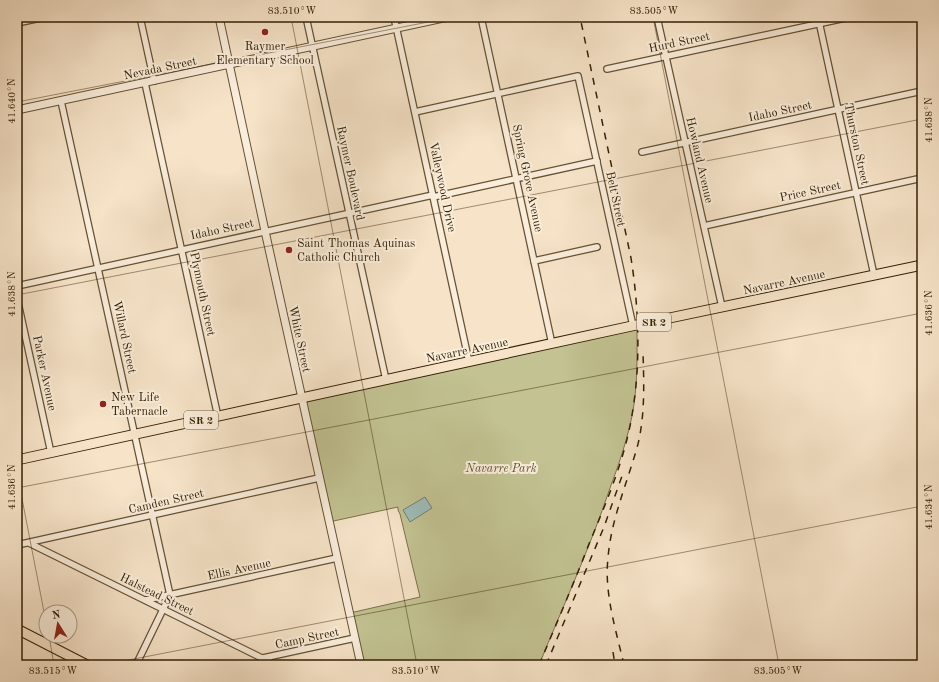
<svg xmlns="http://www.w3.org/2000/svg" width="939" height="682" font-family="'Old Standard TT',serif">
<rect width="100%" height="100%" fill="#f6e3c8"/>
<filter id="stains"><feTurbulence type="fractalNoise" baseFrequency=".005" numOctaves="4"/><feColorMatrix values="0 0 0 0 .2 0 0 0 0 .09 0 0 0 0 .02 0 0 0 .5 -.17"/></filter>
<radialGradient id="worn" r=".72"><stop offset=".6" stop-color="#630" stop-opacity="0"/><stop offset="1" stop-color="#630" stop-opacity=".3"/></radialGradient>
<path fill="#c2c292" stroke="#7c714a" d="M637,325C637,355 638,386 632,416C627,440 619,464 610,488C590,548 563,606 539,665H361L350,613L420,597L400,514L398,510V507L329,522L301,398Z"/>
<polygon fill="#9dbdba" stroke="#737e71" points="425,497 432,508 410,522 403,510"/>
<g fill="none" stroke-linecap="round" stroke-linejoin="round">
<g stroke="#655134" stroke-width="8">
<g id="minor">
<polyline points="140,17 154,81"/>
<polyline points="306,17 386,380"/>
<polyline points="394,17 469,362"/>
<polyline points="481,17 552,344"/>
<polyline points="657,17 722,307"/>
<polyline points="818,17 874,275"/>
<polyline points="17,23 45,17"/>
<polyline points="607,69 850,17"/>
<polyline points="145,83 218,417"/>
<polyline points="61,101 170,595 136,665"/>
<polyline points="415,112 578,76 633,326"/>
<polyline points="642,152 922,91"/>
<polyline points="433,197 597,161"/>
<polyline points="704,226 922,178"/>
<polyline points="534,261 597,247"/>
<polyline points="17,286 433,195"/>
<polyline points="17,298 51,453"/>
<polyline points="29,543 276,665"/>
<polyline points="17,545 319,478"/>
<polyline points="146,600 337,558"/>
<polyline points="263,658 355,638"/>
</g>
</g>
<g stroke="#655134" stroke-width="9">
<g id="tertiary">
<polyline points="219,17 265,231 361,665"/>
<polyline points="17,110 448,17"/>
</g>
</g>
<g stroke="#352003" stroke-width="11">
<g id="primary">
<polyline points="17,460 641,324 922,265"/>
<polyline points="17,629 87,665"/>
</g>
</g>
<use href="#minor" stroke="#f9eddb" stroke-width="5.5"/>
<use href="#tertiary" stroke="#f9eddb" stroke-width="7"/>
<use href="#primary" stroke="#f6e3c8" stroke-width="9"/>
<g stroke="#352003" stroke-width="1.5" stroke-dasharray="7 7" stroke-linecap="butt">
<polyline points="613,652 615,665"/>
<path d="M539,665C556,625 573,585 589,544C606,503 625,459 632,415C641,363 639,309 631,258L580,17"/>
<polyline points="546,665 604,527 622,476"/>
<path d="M624,665C616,630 604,593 608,558C611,519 628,481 638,444C645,415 644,383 643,353"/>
</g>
</g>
<path fill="none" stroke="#352003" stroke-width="1" stroke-opacity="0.45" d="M291,17L417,665M653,17L779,665M17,102L454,17M17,295L922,119M17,473L46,622M17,488L922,313M49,636L54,665M103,665L922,506"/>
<g fill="#8f2418" stroke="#f9eddb" stroke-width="1.5">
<circle cx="265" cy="32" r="4"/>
<circle cx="289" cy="250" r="4"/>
<circle cx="103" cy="404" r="4"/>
</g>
<g text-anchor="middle" stroke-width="4" stroke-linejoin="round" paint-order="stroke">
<g fill="#f9eddb" stroke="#705e44" stroke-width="1">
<rect x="637" y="313" width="34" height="18" rx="3"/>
<rect x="184" y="411" width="34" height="18" rx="3"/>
</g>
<g font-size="11" font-weight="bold" fill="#352003">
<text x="654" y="326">SR 2</text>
<text x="201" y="424">SR 2</text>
</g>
<g font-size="12" fill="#352003" stroke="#f9eddb">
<text transform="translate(679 42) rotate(-12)" y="4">Hurd Street</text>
<text transform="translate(160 68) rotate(-12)" y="4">Nevada Street</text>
<text transform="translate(780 111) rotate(-12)" y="4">Idaho Street</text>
<text transform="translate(857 144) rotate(78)" y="4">Thurston Street</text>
<text transform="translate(700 160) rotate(77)" y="4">Howland Avenue</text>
<text transform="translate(351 173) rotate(78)" y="4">Raymer Boulevard</text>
<text transform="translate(528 178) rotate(78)" y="4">Spring Grove Avenue</text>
<text transform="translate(443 187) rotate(78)" y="4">Valleywood Drive</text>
<text transform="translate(810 191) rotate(-12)" y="4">Price Street</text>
<text transform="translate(616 199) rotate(78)" y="4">Belt Street</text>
<text transform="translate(222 229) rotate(-12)" y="4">Idaho Street</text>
<text transform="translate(784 282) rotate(-12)" y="4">Navarre Avenue</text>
<text transform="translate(203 294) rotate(78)" y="4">Plymouth Street</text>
<text transform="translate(125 337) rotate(78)" y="4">Willard Street</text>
<text transform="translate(300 339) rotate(78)" y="4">White Street</text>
<text transform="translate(467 350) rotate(-12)" y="4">Navarre Avenue</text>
<text transform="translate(45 373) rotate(78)" y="4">Parker Avenue</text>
<text transform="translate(166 501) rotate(-13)" y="4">Camden Street</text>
<text transform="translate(239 569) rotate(-12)" y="4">Ellis Avenue</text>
<text transform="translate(157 594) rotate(26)" y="4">Halstead Street</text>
<text transform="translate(307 638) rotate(-12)" y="4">Camp Street</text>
</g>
<g font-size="12" fill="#352003" stroke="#f9eddb" text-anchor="start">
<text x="265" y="50" text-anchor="middle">Raymer<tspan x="265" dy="14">Elementary School</tspan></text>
<text x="297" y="247">Saint Thomas Aquinas<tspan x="297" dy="14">Catholic Church</tspan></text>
<text x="111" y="401">New Life<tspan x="111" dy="14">Tabernacle</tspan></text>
</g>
<g font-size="12" font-style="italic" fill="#5f512e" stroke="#f9eddb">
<text x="501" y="472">Navarre Park</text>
</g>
</g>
<rect width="939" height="682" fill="none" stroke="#f6e3c8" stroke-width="44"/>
<g transform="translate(58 624) rotate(349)"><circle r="19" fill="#f9eddb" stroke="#ab9b85"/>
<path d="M0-3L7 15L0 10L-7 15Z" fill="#8f2418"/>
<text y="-6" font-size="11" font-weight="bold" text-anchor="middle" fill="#352003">N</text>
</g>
<rect x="22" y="22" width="895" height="638" fill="none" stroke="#352003" stroke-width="1.5"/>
<g font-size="10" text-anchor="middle" fill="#352003">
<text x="292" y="14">83.510°W</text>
<text x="654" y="14">83.505°W</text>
<text transform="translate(11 101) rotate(-90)" y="4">41.640°N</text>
<text transform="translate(928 120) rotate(-90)" y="4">41.638°N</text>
<text transform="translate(11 294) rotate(-90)" y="4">41.638°N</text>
<text transform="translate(928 313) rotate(-90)" y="4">41.636°N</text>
<text transform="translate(11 487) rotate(-90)" y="4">41.636°N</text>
<text transform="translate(928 507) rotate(-90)" y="4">41.634°N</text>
<text x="53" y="674">83.515°W</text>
<text x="416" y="674">83.510°W</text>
<text x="778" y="674">83.505°W</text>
</g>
<rect width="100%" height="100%" filter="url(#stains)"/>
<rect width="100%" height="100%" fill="url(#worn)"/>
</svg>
